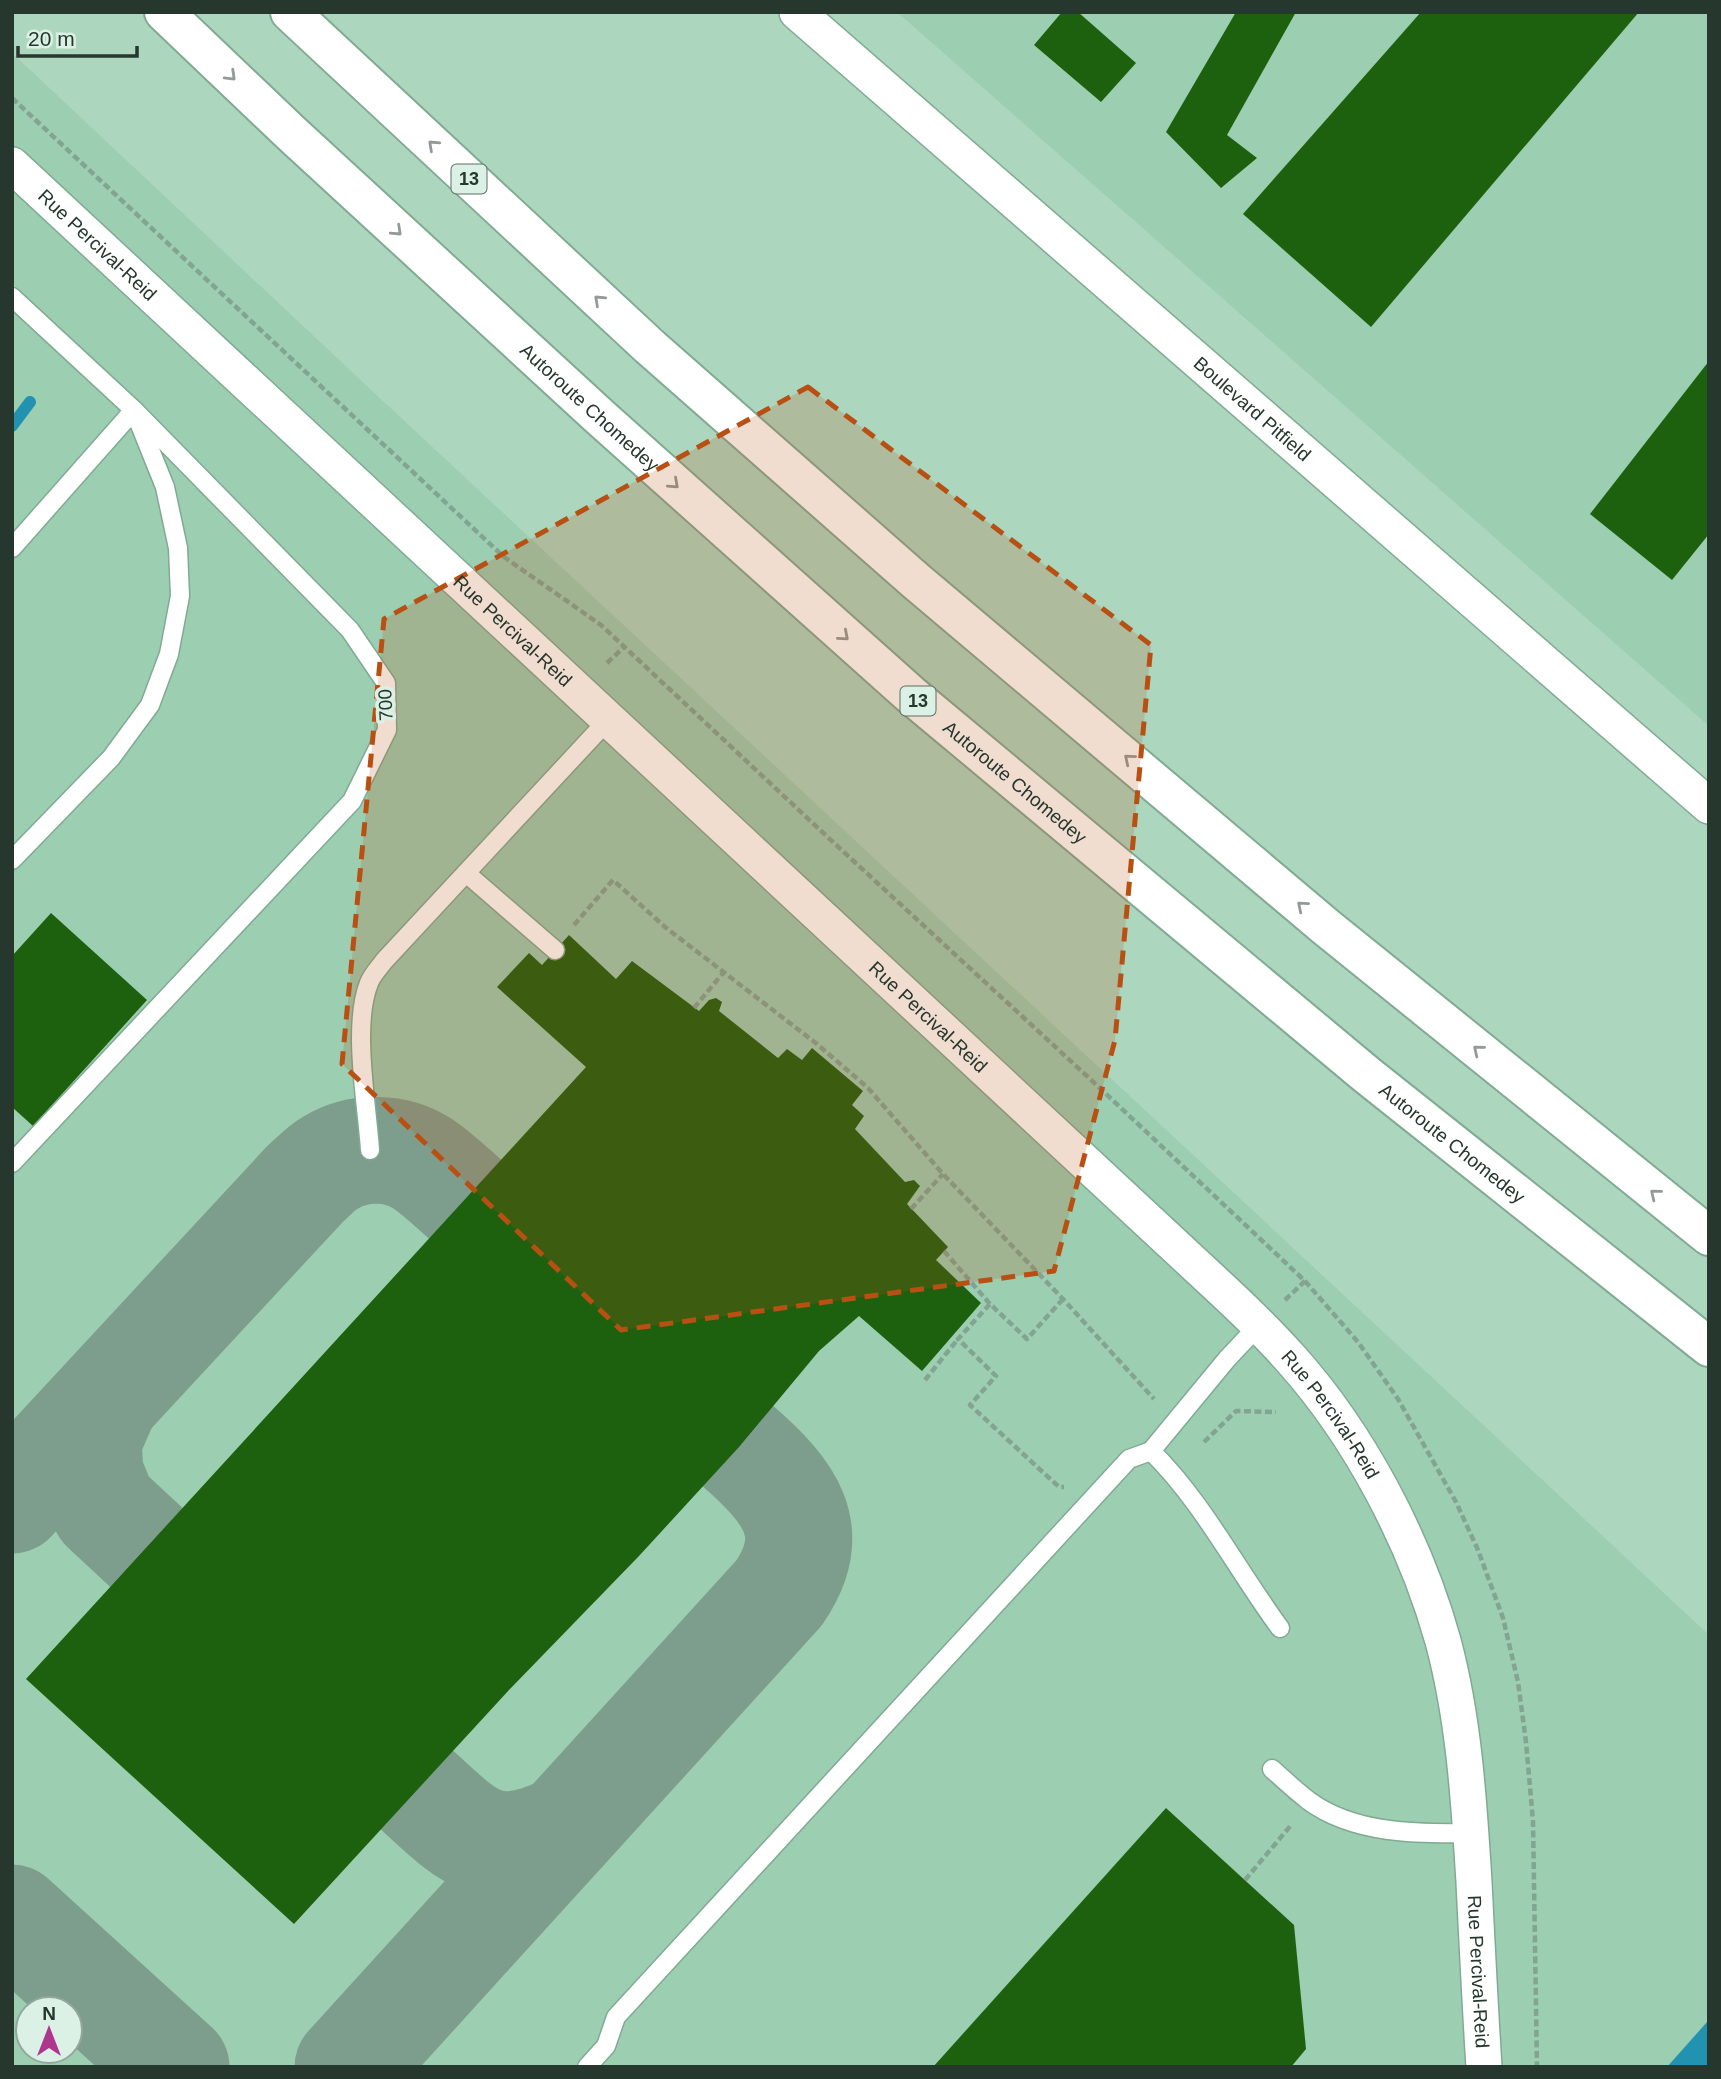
<svg xmlns="http://www.w3.org/2000/svg" width="1721" height="2079" font-family="Helvetica,sans-serif">
<rect width="100%" height="100%" fill="#acd6be"/>
<g fill="#9cceb2" fill-rule="evenodd">
<polygon points="897,12 1709,12 1709,726"/>
<path d="M12,53L384,402L1709,1635V2067H12ZM28,2009H70V2051H28Z"/>
</g>
<polygon fill="#2193b1" points="1709,2021 1709,2067 1667,2067 1707,2022"/>
<g fill="none" stroke-linecap="round" stroke-linejoin="round">
<polyline stroke="#2193b1" stroke-width="12" points="12,426 30,402"/>
<g stroke="#7d9e8c" stroke-width="107">
<polyline points="105,1401 88,1440 90,1474 104,1508 147,1548"/>
<path d="M12,1500L305,1184C313,1177 321,1168 330,1163C358,1146 396,1146 423,1164C438,1174 451,1187 465,1199"/>
<path d="M418,1791C471,1840 491,1862 564,1829"/>
<polyline points="12,1918 176,2067"/>
<path d="M348,2067L779,1593C822,1530 788,1490 739,1447"/>
</g>
</g>
<g fill="#1d610e">
<polygon points="1062,12 1078,12 1136,63 1101,102 1034,45"/>
<polygon points="1236,12 1296,12 1227,135 1257,158 1221,188 1166,132"/>
<polygon points="1421,12 1639,12 1371,327 1243,214"/>
<polygon points="1709,361 1709,534 1672,580 1590,514"/>
<polygon points="51,913 147,1000 33,1126 12,1107 12,956"/>
<polygon points="569,935 616,979 632,961 699,1011 709,1000 716,998 722,1002 719,1011 778,1058 787,1049 802,1060 812,1048 863,1091 852,1105 864,1116 855,1129 905,1182 914,1180 920,1186 907,1204 948,1247 936,1260 981,1303 922,1371 859,1316 819,1351 739,1447 639,1556 509,1690 294,1924 26,1679 586,1067 497,987 529,953 542,965"/>
<polygon points="1166,1808 1294,1925 1306,2049 1291,2067 933,2067"/>
</g>
<g fill="none" stroke-linecap="round" stroke-linejoin="round">
<g stroke="#81aa93" stroke-width="21">
<g id="service">
<polyline points="12,297 134,410 350,630 386,683 387,730 352,801 12,1163"/>
<polyline points="12,548 134,410 165,487 178,548 180,596 169,654 150,705 111,758 12,860"/>
<polyline points="466,873 555,950"/>
<path d="M370,1150C367,1104 352,1025 369,983C372,975 379,968 384,961L608,720"/>
<path d="M1259,1325L1227,1359L1151,1451C1203,1502 1237,1570 1280,1628"/>
<path d="M1272,1769C1284,1780 1296,1791 1309,1801C1354,1834 1418,1834 1471,1833"/>
<polyline points="587,2067 606,2046 616,2017 1129,1459 1151,1451"/>
</g>
</g>
<g stroke="#81aa93" stroke-width="38">
<g id="minor">
<path id="s1" d="M797,12L1709,806"/>
<path id="s2" d="M12,165L1216,1284C1242,1308 1267,1332 1291,1359C1360,1436 1415,1541 1443,1641C1464,1719 1469,1801 1474,1882C1477,1943 1480,2005 1484,2067"/>
</g>
</g>
<g stroke="#81aa93" stroke-width="42">
<g id="motorway">
<path id="s3" d="M164,12L291,133L600,417L910,694L1367,1075L1709,1347"/>
<polyline points="290,12 649,346 916,581 1326,927 1709,1236"/>
</g>
</g>
<g stroke="#82a490" stroke-width="4.5" stroke-dasharray="7 3.5" stroke-linecap="butt">
<polyline points="12,98 504,557 601,625 834,843 1088,1077 1305,1281 1358,1342 1398,1399 1456,1502 1478,1550 1503,1618 1518,1682 1526,1742 1533,1821 1537,2067"/>
<polyline points="607,663 624,647"/>
<polyline points="574,925 613,880 665,927 817,1044 868,1088 943,1174 1063,1299 1154,1399"/>
<polyline points="694,1008 723,973"/>
<polyline points="911,1209 943,1174"/>
<polyline points="944,1251 990,1304"/>
<polyline points="1063,1299 1027,1339 990,1304 958,1339 996,1376 970,1405 1059,1487 1064,1487"/>
<polyline points="1285,1300 1305,1281"/>
<polyline points="925,1380 958,1339"/>
<polyline points="1204,1442 1236,1411 1276,1412"/>
<polyline points="1245,1880 1292,1824"/>
</g>
<use href="#service" stroke="#fff" stroke-width="18"/>
<use href="#minor" stroke="#fff" stroke-width="35"/>
<use href="#motorway" stroke="#fff" stroke-width="38"/>
</g>
<defs><path id="oneway-chevron" d="M-2-3.5L2.5 0L-2 3.5" fill="none" stroke-width="1.6" stroke-linecap="round" stroke-linejoin="round" transform="scale(1.75)"/></defs>
<g stroke="#929b96">
<use href="#oneway-chevron" transform="translate(231 76) rotate(44)"/>
<use href="#oneway-chevron" transform="translate(433 145) rotate(-137)"/>
<use href="#oneway-chevron" transform="translate(397 231) rotate(43)"/>
<use href="#oneway-chevron" transform="translate(599 300) rotate(-137)"/>
<use href="#oneway-chevron" transform="translate(674 484) rotate(42)"/>
<use href="#oneway-chevron" transform="translate(844 636) rotate(41)"/>
<use href="#oneway-chevron" transform="translate(1129 759) rotate(-140)"/>
<use href="#oneway-chevron" transform="translate(1302 906) rotate(-140)"/>
<use href="#oneway-chevron" transform="translate(1478 1050) rotate(-141)"/>
<use href="#oneway-chevron" transform="translate(1655 1194) rotate(-141)"/>
</g>
<path fill="#b85014" fill-opacity="0.2" stroke="#b85014" stroke-width="5" stroke-dasharray="14 9" stroke-linejoin="round" d="M808,387L1151,645L1115,1040L1054,1271L621,1330L342,1064L384,619Z"/>
<g text-anchor="middle" stroke-width="7" stroke-linejoin="round" paint-order="stroke">
<g fill="#dcf1e5" stroke="#5d6f65" stroke-width="2">
<rect x="451.5" y="164.5" width="35" height="29" rx="5"/>
<rect x="900.5" y="686.5" width="35" height="29" rx="5"/>
</g>
<g font-size="18" font-weight="bold" fill="#26372e">
<text x="469" y="185">13</text>
<text x="918" y="707">13</text>
</g>
<g font-size="19" fill="#26372e" stroke="#dcf1e5">
<text dy="7" stroke="none"><textPath href="#s2" startOffset="117">Rue Percival-Reid</textPath></text>
<text dy="7" stroke="none"><textPath href="#s3" startOffset="581">Autoroute Chomedey</textPath></text>
<text dy="7" stroke="none"><textPath href="#s1" startOffset="604">Boulevard Pitfield</textPath></text>
<text dy="7" stroke="none"><textPath href="#s2" startOffset="684">Rue Percival-Reid</textPath></text>
<text transform="translate(385 705) rotate(-93)" y="7">700</text>
<text dy="7" stroke="none"><textPath href="#s3" startOffset="1148">Autoroute Chomedey</textPath></text>
<text dy="7" stroke="none"><textPath href="#s2" startOffset="1251">Rue Percival-Reid</textPath></text>
<text dy="7" stroke="none"><textPath href="#s3" startOffset="1715">Autoroute Chomedey</textPath></text>
<text dy="7" stroke="none"><textPath href="#s2" startOffset="1818">Rue Percival-Reid</textPath></text>
<text dy="7" stroke="none"><textPath href="#s2" startOffset="2406">Rue Percival-Reid</textPath></text>
</g>
</g>
<rect width="1721" height="2079" fill="none" stroke="#26372e" stroke-width="28"/>
<g transform="translate(49 2030)"><circle r="33" fill="#dcf1e5" stroke="#93a79c" stroke-width="2"/>
<path d="M0-5L12 26L0 18L-12 26Z" fill="#ae378d"/>
<text y="-10" font-size="19" font-weight="bold" text-anchor="middle" fill="#26372e">N</text>
</g>
<path d="M18 46v10h119v-10" fill="none" stroke="#26372e" stroke-width="3.5"/>
<text x="28" y="46" font-size="21" fill="#26372e" stroke="#dcf1e5" stroke-width="5" paint-order="stroke">20 m</text>
</svg>
